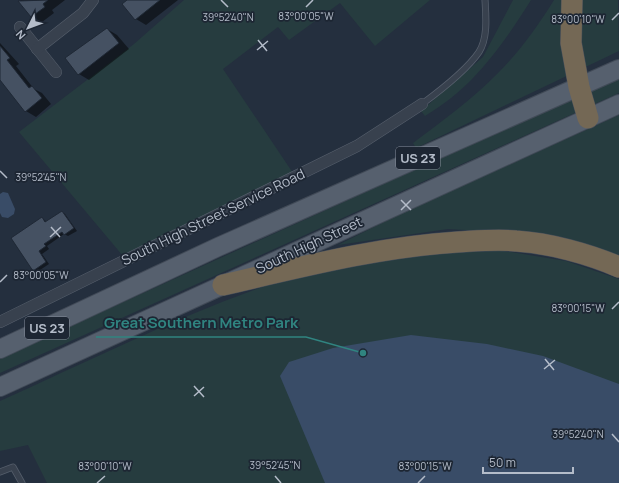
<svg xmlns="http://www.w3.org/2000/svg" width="619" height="483" font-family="Manrope,sans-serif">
<rect width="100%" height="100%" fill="#242f3e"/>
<g fill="#263c3f">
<polygon points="184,0 430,0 375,46 340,3 289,40 278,27 223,69 293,173 123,256 19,132 134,44"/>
<path d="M513,0H531C502,46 473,88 425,116L421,111L483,57Z"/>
<path d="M554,0H618L619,51L416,148L413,143C442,121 473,99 498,73C520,51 538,26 554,0Z"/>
<polygon points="619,77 619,93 0,373 0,358"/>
<polygon points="619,115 619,260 514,233 448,229 338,245 402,213"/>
<path d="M439,247L498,250L566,261L619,279V483H47L28,445L0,451V401C87,362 174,318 265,286C321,266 380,257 439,247Z"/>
</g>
<g fill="#394c67">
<polygon points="3,192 8,193 15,209 14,214 8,218 2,217 0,213 0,194"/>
<polygon points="411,335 487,344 543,356 619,384 619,483 325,483 280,376 289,362 333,348"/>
</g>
<g fill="#0007">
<polygon points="20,0 65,0 52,10 54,13 42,22 32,17"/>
<polygon points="129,0 178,0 146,25 136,19 124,4"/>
<polygon points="107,29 117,35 129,49 89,80 79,74"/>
<polygon points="0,43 19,64 16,66 34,89 42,93 51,104 36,117 26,111 0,79"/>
<polygon points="62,212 65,214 77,231 68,236 64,234 47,246 49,249 42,254 49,264 37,272 34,270 42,218 47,222"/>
</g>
<g fill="#455162" stroke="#1f2835">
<polygon points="48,0 43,4 45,7 31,17 18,1"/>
<polygon points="127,0 160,0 135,20 122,4"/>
<polygon points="107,28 119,43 78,75 65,58"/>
<polygon points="0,46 10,58 7,60 29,88 32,86 42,98 25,112 0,80"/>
<polygon points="62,211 74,228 64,235 62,232 44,244 46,246 39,251 46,262 33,271 11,238 42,217 45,222"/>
</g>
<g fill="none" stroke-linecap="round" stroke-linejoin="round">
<g stroke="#565f6c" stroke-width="7">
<g id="lane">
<path d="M422,104C441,90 466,71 479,52C488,38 486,16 485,0"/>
<polyline points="0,472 13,467 22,483"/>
</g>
</g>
<g stroke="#565f6c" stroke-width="12">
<g id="street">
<polyline points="20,27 56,72"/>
<polyline points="37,49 83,13 93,0"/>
<polyline points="0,322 357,146 422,104"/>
</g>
</g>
<g stroke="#414a57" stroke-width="20">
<g id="primary">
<polyline points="0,349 218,247 619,69"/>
<polyline points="0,387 619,104"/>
</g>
</g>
<g stroke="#434c59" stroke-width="22">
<g id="highway">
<polyline points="572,0 571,43 579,87 588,118"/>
<path d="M223,285C301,267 378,247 458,242C477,241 497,239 516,241C549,243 589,254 619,267"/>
</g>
</g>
<use href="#lane" stroke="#38414e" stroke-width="5.5"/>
<use href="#street" stroke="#38414e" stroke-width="11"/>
<use href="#primary" stroke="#56606e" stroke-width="18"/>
<use href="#highway" stroke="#746855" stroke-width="21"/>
</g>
<path fill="none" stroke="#b4bcc9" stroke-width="1.5" d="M221,0L228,7M306,7L313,0M612,20L619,13M258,40L267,51M257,50L268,41M0,171L7,178M401,200L411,210M401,210L411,200M51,227L60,237M50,237L61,227M0,282L7,275M612,309L619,302M545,359L554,370M544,369L555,360M194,386L204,397M194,396L204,387M612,434L619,442M275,476L281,483M97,483L105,476M418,483L425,476"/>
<g text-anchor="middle" stroke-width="3.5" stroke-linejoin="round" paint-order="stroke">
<g fill="#1d2633" stroke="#878f9c" stroke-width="1">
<rect x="396" y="147" width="44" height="22" rx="3"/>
<rect x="25" y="317" width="44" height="22" rx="3"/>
</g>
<g font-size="13" font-weight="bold" fill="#b4bcc9">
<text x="418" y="163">US 23</text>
<text x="47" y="333">US 23</text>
</g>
<g font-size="14" fill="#b4bcc9" stroke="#1d2633">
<text transform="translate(213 217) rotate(-26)" y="5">South High Street Service Road</text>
<text transform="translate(309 245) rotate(-25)" y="5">South High Street</text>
</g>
</g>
<g font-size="10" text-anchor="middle" fill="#b4bcc9" stroke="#1d2633" stroke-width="3.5" stroke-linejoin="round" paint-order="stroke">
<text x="306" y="20">83°00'05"W</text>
<text x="228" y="21">39°52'40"N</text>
<text x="578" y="23">83°00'10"W</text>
<text x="41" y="181">39°52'45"N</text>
<text x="41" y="279">83°00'05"W</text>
<text x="578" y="312">83°00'15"W</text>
<text x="578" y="438">39°52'40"N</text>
<text x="275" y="469">39°52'45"N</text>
<text x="105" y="470">83°00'10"W</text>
<text x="425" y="470">83°00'15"W</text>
</g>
<path fill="none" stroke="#308480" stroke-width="1.5" d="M363 353L306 337H96"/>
<circle fill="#308480" stroke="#1d2633" stroke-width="1.5" cx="363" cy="353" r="4"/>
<g font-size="15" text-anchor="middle" font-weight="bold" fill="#308480" stroke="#1d2633" stroke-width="3.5" stroke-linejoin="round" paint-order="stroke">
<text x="201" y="328">Great Southern Metro Park</text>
</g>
<g transform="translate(28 28) rotate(228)" stroke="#1d2633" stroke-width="3" paint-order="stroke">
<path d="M0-3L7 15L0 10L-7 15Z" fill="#b4bcc9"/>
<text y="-6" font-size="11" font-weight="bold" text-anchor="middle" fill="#b4bcc9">N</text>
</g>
<path d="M483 467v6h90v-6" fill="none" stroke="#b4bcc9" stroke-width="2"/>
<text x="489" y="467" font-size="12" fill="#b4bcc9" stroke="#1d2633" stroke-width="3" paint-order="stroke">50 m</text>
</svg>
